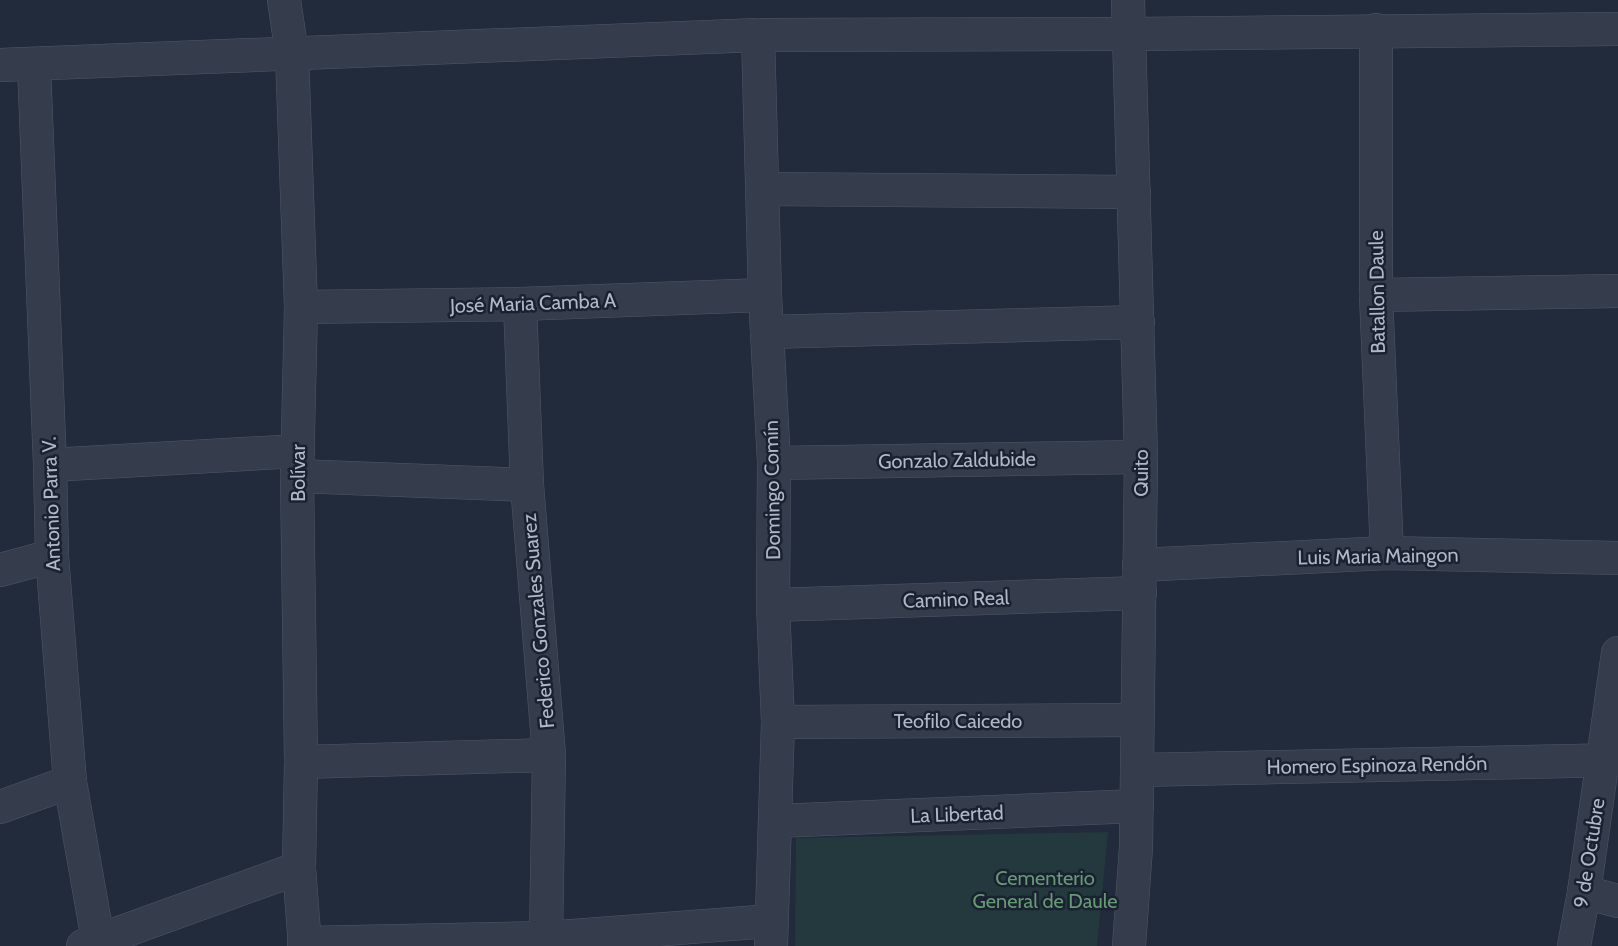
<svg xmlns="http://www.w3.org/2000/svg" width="1618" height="946" font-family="Cabin,sans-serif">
<rect width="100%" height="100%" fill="#212b3c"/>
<polygon fill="#23393d" points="1108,832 1097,946 795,946 796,838"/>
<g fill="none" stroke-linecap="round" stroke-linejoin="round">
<g stroke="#505867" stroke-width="34">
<g id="minor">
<polyline points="284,0 292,54 301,307 297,476 301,762 299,868 305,946"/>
<polyline points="1128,0 1141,457 1136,847 1129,946"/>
<polyline points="1376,30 1376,295 1387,553"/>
<polyline points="758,35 765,295 774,463 773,605 778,722 771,946"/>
<polyline points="0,65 758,35 1129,34 1618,29"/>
<polyline points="34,66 50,465 52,556 70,782 98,940"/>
<polyline points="762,189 1134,192"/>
<polyline points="1376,295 1618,291"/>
<polyline points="520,304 527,485 549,755 546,938"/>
<polyline points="301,307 520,304 765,295"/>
<polyline points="767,332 1138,322"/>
<polyline points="774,463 1141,457"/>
<polyline points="50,465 298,451"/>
<polyline points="297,476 527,485"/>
<polyline points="1139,565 1387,553 1618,558"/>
<polyline points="0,570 52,556"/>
<polyline points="773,605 1140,593"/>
<polyline points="778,722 1137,720"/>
<polyline points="301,762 549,755"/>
<polyline points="1137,770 1618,760"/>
<polyline points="0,807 70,782"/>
<polyline points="776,821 1137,806"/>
<polyline points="1584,892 1618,901"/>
<polyline points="304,943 546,938 771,921"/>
<polyline points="83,946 299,868"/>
<polyline points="1574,946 1584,892 1618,653"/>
</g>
</g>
<use href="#minor" stroke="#353d4c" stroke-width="33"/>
</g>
<g text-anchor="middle" stroke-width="5" stroke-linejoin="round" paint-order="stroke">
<g font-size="20" fill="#b0b8c8" stroke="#1a2231">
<text transform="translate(1377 292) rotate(-91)" y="7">Batallon Daule</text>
<text transform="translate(533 303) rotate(-2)" y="7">José Maria Camba A</text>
<text transform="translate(957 460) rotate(-1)" y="7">Gonzalo Zaldubide</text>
<text transform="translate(298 473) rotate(-90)" y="7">Bolívar</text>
<text transform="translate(1141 473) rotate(-90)" y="7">Quito</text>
<text transform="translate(772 490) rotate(-91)" y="7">Domingo Comín</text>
<text transform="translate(51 504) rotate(-92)" y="7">Antonio Parra V.</text>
<text transform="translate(1378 556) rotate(-1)" y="7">Luis Maria Maingon</text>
<text transform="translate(956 599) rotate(-2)" y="7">Camino Real</text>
<text transform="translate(538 621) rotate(-95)" y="7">Federico Gonzales Suarez</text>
<text x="958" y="728">Teofilo Caicedo</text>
<text transform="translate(1377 765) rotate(-1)" y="7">Homero Espinoza Rendón</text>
<text transform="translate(957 814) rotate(-2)" y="7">La Libertad</text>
<text transform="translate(1589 853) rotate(-81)" y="7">9 de Octubre</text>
</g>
<g font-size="20" fill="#669a74" stroke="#1a2231">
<text x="1045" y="885">Cementerio<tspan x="1045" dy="23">General de Daule</tspan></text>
</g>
</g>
</svg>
